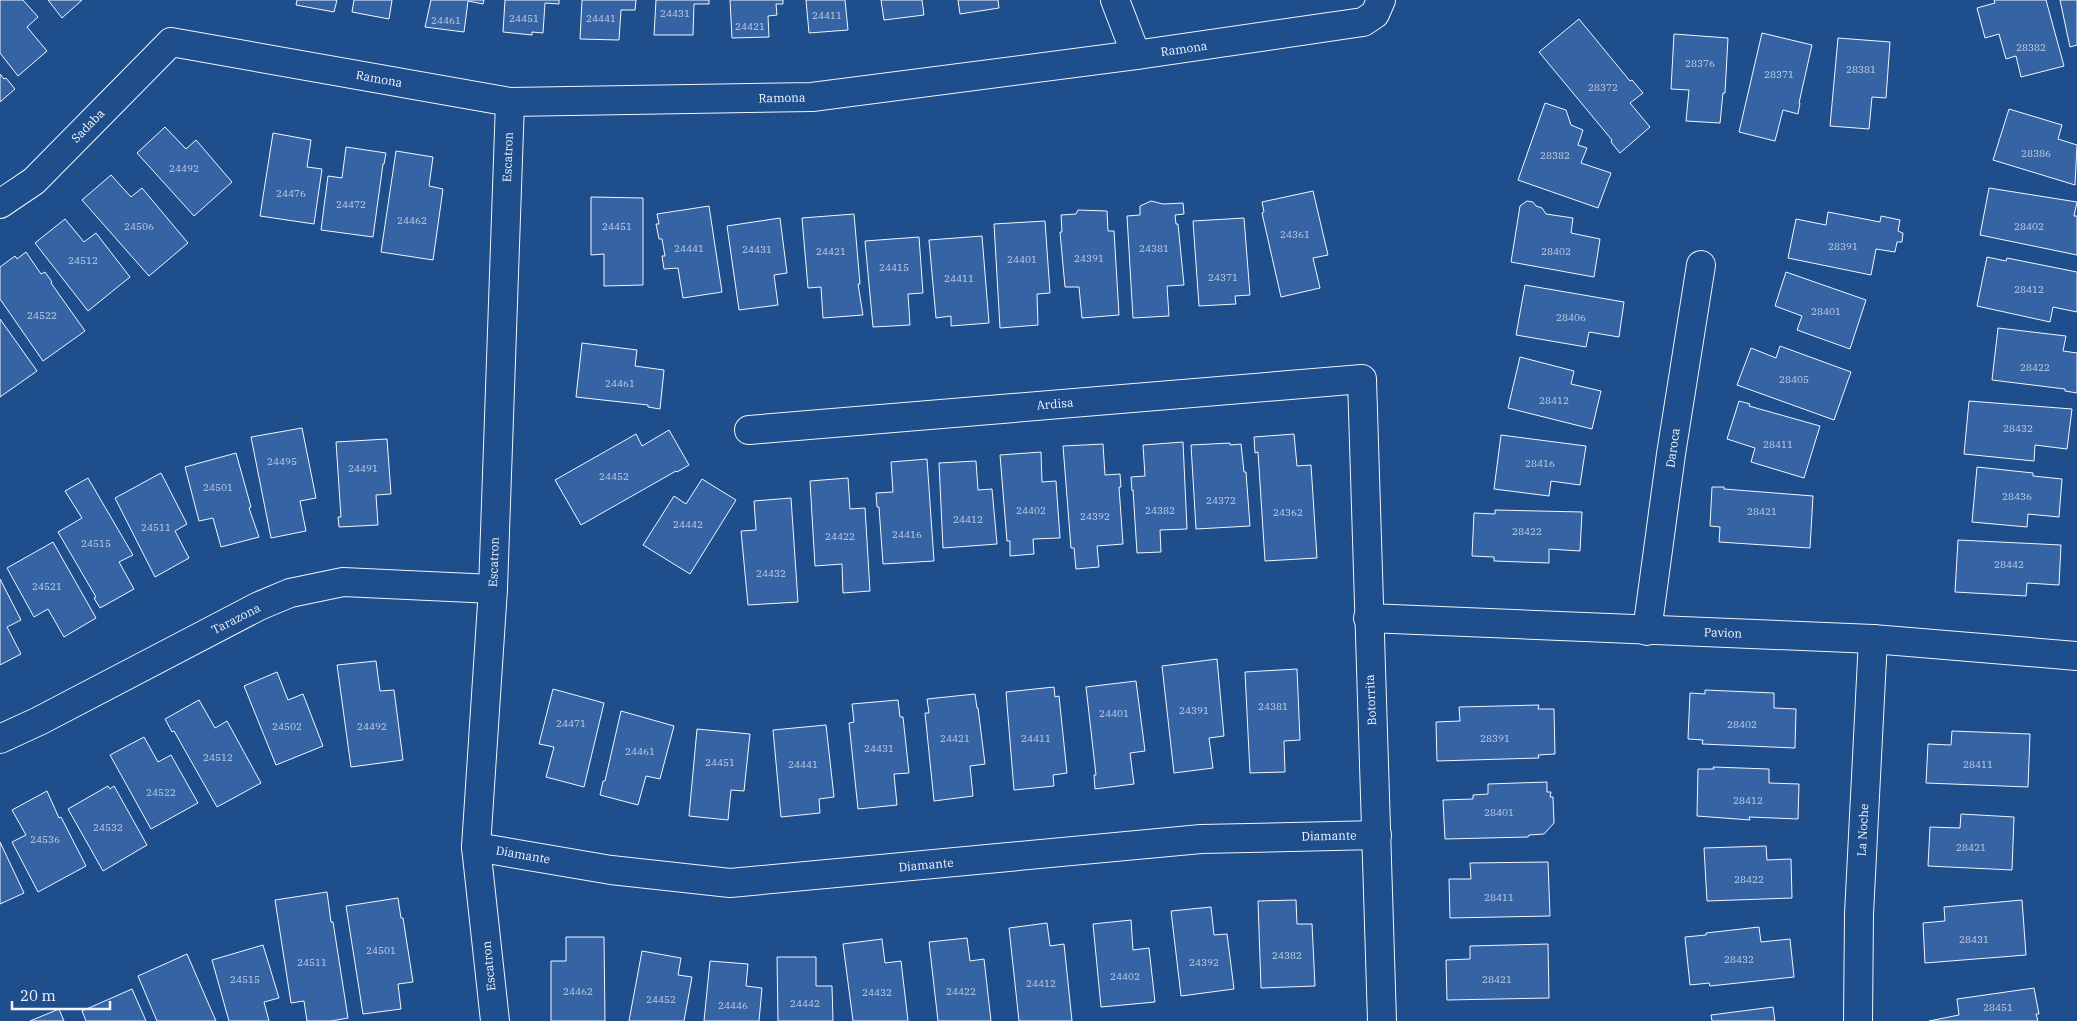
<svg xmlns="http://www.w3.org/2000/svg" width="2077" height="1021" font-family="'IBM Plex Serif',serif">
<rect width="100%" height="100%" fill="#1f4e8c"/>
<g fill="#3563a3" stroke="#f2f6ff">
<polygon points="0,0 23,0 38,17 27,27 47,51 18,76 0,53"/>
<polygon points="48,0 82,0 62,18"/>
<polygon points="297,0 337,0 334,12 296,5"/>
<polygon points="354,0 392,0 389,19 352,12"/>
<polygon points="431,0 484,0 483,4 468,1 464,32 425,27"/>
<polygon points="505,0 559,0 559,4 545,3 543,33 532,32 532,35 503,32"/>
<polygon points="582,0 636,0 635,10 621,10 619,40 580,39"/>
<polygon points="656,0 709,0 709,4 694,4 693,35 654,35"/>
<polygon points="730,0 783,0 783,4 776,4 777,15 768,16 769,37 732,38"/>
<polygon points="806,0 845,0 848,30 809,33"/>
<polygon points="881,0 922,0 924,15 884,20"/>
<polygon points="958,0 998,0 999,8 960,14"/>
<polygon points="1994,0 2046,0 2064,66 2021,77 2016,56 2006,59 1999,34 1985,38 1977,8 1995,3"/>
<polygon points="2060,0 2077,0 2077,45 2070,47"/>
<polygon points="1579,19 1630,81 1632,80 1643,93 1630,103 1650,127 1620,153 1611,142 1612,140 1539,52"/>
<polygon points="1762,33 1812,45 1799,103 1800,103 1798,114 1783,110 1775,141 1739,132"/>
<polygon points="1674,34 1728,38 1725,93 1723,93 1720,123 1686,121 1689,90 1671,89"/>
<polygon points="1838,38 1890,42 1886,98 1872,97 1869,129 1830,126"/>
<polygon points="0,74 4,79 6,78 15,89 0,102"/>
<polygon points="1545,103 1566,110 1571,125 1583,130 1578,145 1587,148 1581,163 1611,173 1598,208 1518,180"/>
<polygon points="2009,109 2062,125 2058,139 2077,145 2075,185 1993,160"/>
<polygon points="165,127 186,149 196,140 232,182 194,216 137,153"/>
<polygon points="273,133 311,140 307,167 322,169 314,224 260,216"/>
<polygon points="346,147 386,153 384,164 383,164 373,237 321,230 328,176 342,178"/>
<polygon points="396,151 433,157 429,186 443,189 433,260 381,252"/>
<polygon points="111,175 131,197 142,188 188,243 149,276 82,200"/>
<polygon points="1989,188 2077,202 2074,216 2077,216 2077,255 1980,235"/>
<polygon points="1313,191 1328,255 1313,258 1320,288 1281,297 1262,213 1264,212 1262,202"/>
<polygon points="591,197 643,198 643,285 604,286 604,254 591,255"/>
<polygon points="1151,201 1163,204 1183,203 1184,214 1175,215 1176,224 1178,224 1184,285 1167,286 1169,316 1133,318 1127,216 1140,215 1140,206"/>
<polygon points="1527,201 1533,202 1536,206 1542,208 1546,214 1573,218 1571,233 1600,239 1594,277 1511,262 1520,206"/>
<polygon points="709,206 722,292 683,298 678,268 664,269 662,256 665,256 662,239 659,239 656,224 659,224 657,214"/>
<polygon points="1078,210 1107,211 1108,231 1114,231 1119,315 1082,318 1079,287 1065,287 1060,232 1062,232 1061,215 1076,214"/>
<polygon points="1828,212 1880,222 1881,216 1900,220 1898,231 1903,233 1902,242 1897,242 1895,252 1876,249 1871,275 1788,258 1796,219 1826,225"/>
<polygon points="854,214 860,284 858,284 863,315 823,318 821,287 808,288 802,218"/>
<polygon points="780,218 787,273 774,275 778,305 739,310 727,226"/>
<polygon points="1244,218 1250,295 1235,296 1236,304 1199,306 1193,221"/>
<polygon points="65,219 84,242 96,233 130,277 88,311 35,243"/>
<polygon points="1045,221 1050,293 1037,294 1038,325 1000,328 994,224"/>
<polygon points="982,236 989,323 951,326 951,316 936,318 929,240"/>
<polygon points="919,237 923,293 908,294 910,325 873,327 865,241"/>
<polygon points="26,252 41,274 45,272 52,282 51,283 85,331 43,361 0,299 0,267 15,256 17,259"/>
<polygon points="1987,257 2006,261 2007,258 2077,272 2077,312 2053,307 2050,322 1977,306"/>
<polygon points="1786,272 1866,300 1850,349 1797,330 1802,316 1775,306"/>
<polygon points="1525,285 1624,302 1619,337 1589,332 1586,347 1516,335"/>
<polygon points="0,319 37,371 0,397"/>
<polygon points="1998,328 2066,336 2063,351 2077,353 2077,393 2065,391 2065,389 1992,380"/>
<polygon points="582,343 637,350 635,366 664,370 660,409 648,407 648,405 576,397"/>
<polygon points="1780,346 1851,372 1834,420 1737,385 1751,348 1776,358"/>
<polygon points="1520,357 1574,371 1571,384 1601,391 1592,429 1508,408"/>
<polygon points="1739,401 1750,404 1749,406 1820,426 1804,478 1751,462 1755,448 1727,439"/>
<polygon points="1969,401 2072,409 2067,449 2035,445 2034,461 1964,454"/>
<polygon points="302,428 316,498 300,501 306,531 271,538 251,437"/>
<polygon points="669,430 689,465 677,472 676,471 581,525 555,480 636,434 642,446"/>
<polygon points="1294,434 1297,466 1311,465 1317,558 1265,561 1258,452 1255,453 1254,437"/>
<polygon points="1501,435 1586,446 1580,485 1551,481 1549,496 1494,489"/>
<polygon points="387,439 391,494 376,495 378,525 339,527 338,517 341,517 336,442"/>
<polygon points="1183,442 1187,529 1160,530 1161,552 1137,553 1133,490 1132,491 1131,477 1145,476 1143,445"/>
<polygon points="1230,443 1230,445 1241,444 1244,472 1246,472 1250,526 1196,529 1191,445"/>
<polygon points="1103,444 1105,475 1120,474 1121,487 1119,487 1123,544 1097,546 1099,567 1076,569 1074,548 1071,548 1063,446"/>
<polygon points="1041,452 1042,482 1056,481 1060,538 1033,539 1034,554 1010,556 1010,541 1007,541 1000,455"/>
<polygon points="236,453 251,507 249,508 259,537 221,547 213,518 199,521 185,467"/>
<polygon points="927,459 934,561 883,564 879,507 877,507 876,493 893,492 891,462"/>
<polygon points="976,461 978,490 992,489 997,544 943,548 939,463"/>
<polygon points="1977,467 2033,473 2033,476 2062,479 2059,517 2028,514 2027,527 1972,522"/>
<polygon points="161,473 187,524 175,531 189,558 155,577 115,498"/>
<polygon points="88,478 133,555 119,562 134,589 100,608 94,598 96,597 58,532 82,518 65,491"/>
<polygon points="848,478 850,509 865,508 870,591 843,593 842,564 815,566 810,481"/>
<polygon points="702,479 736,500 690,574 643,545 674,496 686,504"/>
<polygon points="1712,487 1724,487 1724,489 1813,496 1810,548 1719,542 1720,527 1710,526"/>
<polygon points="791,498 798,602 748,605 741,531 756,530 754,501"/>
<polygon points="1495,510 1582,512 1580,551 1549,549 1549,563 1494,561 1494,557 1472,556 1474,513 1495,514"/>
<polygon points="1958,540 2061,545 2059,585 2027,583 2026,596 1955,592"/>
<polygon points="53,542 96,618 64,637 48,609 34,617 7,568"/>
<polygon points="0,579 21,620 7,627 21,654 0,665"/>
<polygon points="1217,659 1224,736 1209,738 1213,768 1174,773 1162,666"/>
<polygon points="376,661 380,691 394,690 403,760 351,767 337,665"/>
<polygon points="1297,669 1300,740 1284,741 1285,772 1250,773 1245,672"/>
<polygon points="277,672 288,700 303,694 323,746 276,765 244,686"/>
<polygon points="1136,681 1145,751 1130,753 1134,784 1095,789 1094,775 1096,775 1086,687"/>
<polygon points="1054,687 1055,697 1059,696 1067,773 1053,775 1054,786 1014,790 1006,692"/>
<polygon points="553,689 604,703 584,787 546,777 554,747 539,744"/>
<polygon points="1705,690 1774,693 1774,708 1796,709 1795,748 1702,744 1703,740 1688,739 1690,693 1705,694"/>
<polygon points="975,694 977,708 978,708 985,764 970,766 973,796 934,801 925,713 929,713 927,699"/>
<polygon points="199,700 215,728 227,721 261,783 217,807 174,731 172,732 165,719"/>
<polygon points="898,700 900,717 903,717 909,773 894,774 897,805 858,809 849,723 854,722 852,704"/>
<polygon points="1539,705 1538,709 1554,709 1555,754 1538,755 1539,758 1437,761 1436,722 1460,721 1459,707"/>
<polygon points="621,711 674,726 660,779 646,776 638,805 600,795 603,781 605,781"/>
<polygon points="826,725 834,797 819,799 820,813 781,817 773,730"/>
<polygon points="697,729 750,734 744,791 731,790 728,820 689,816"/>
<polygon points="1952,731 2030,734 2028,787 1926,783 1928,744 1951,745"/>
<polygon points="144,737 158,762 171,755 198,803 151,829 110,755"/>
<polygon points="1713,767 1769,769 1769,783 1799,784 1798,819 1749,817 1750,820 1697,816 1698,769 1714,769"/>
<polygon points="1547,782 1547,792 1551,792 1550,797 1553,797 1554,823 1544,834 1529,835 1528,837 1445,839 1443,800 1473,799 1473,795 1488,794 1488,784"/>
<polygon points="108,786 110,789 114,786 147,845 103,871 68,809"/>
<polygon points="47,791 59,818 61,817 86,866 38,892 12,842 26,835 12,810"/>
<polygon points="1961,814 2014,817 2012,870 1928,866 1930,827 1960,828"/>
<polygon points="0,842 24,893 0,904"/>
<polygon points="1766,846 1767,860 1791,859 1792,898 1707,901 1704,848"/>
<polygon points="1548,862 1550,916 1450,918 1449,879 1471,879 1470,863"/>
<polygon points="327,892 331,922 333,922 348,1018 331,1021 307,1021 304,1001 291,1003 275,900"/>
<polygon points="398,898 401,918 403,918 413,982 398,984 401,1009 363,1014 346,906"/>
<polygon points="1296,900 1297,924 1312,924 1315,986 1261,988 1258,901"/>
<polygon points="2022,900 2026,955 1925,963 1923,923 1945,921 1944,907"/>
<polygon points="1211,907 1214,935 1227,934 1234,989 1181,996 1171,911"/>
<polygon points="1131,920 1133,950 1149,948 1155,1002 1101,1007 1093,924"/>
<polygon points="1047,923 1050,946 1064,944 1072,1021 1019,1021 1009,928"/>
<polygon points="1759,927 1761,942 1790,939 1794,977 1710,986 1709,983 1690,985 1685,937 1706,935 1706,933"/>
<polygon points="566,937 604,937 605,1021 551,1021 551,961 566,961"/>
<polygon points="967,938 970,961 984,959 991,1021 938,1021 929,942"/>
<polygon points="882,939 885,963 901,961 908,1021 853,1021 843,944"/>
<polygon points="1548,944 1549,998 1447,1000 1446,960 1470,959 1470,946"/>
<polygon points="263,945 279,998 264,1002 269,1021 229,1021 212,960"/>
<polygon points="642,951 681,958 678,975 692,977 684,1021 629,1021"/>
<polygon points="187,954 216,1021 157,1021 138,976"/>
<polygon points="777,957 816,957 816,986 832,986 833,1021 778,1021"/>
<polygon points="710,961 748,964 746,986 762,988 759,1021 704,1021"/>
<polygon points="2034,988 2039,1014 2036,1014 2038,1021 1929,1021 1959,1015 1957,999"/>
<polygon points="132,989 146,1021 86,1021 82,1011"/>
<polygon points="1773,1007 1775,1021 1712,1021 1711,1015"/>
<polygon points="59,1009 64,1021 30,1021"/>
</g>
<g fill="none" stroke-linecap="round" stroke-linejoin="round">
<g stroke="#f2f6ff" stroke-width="30">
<g id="minor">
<polyline points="1115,0 1136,55"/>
<polyline points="0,204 34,181 171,42 510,102 812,97 1136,55 1363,22 1375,14 1381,0"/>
<polyline points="749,430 1362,379 1382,1021"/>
<polyline points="1368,618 1873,639 2077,656"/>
<polyline points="1647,631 1671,454 1701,265"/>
<polyline points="0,739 39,721 259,606 290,593 343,582 493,589"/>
<polyline points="476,847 611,870 730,883 1201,839 1377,835"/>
<polyline points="495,1021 476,847 493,589 510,102"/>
<polyline points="1858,1021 1859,914 1873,639"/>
</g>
</g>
<use href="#minor" stroke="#1f4e8c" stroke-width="28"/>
</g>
<g text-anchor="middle" stroke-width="4" stroke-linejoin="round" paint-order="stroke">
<g font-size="10" fill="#c3d1e8">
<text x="675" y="17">24431</text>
<text x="827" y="19">24411</text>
<text x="524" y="22">24451</text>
<text x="601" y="22">24441</text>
<text x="446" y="24">24461</text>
<text x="750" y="30">24421</text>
<text x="2031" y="51">28382</text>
<text x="1700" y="67">28376</text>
<text x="1861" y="73">28381</text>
<text x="1779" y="78">28371</text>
<text x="1603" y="91">28372</text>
<text x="2036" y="157">28386</text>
<text x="1555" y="159">28382</text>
<text x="184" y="172">24492</text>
<text x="291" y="197">24476</text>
<text x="351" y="208">24472</text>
<text x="412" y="224">24462</text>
<text x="139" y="230">24506</text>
<text x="617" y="230">24451</text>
<text x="2029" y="230">28402</text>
<text x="1295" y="238">24361</text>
<text x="1843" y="250">28391</text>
<text x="689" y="252">24441</text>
<text x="1154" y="252">24381</text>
<text x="757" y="253">24431</text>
<text x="831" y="255">24421</text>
<text x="1556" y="255">28402</text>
<text x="1089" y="262">24391</text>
<text x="1022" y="263">24401</text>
<text x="83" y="264">24512</text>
<text x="894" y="271">24415</text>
<text x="1223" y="281">24371</text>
<text x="959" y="282">24411</text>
<text x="2029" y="293">28412</text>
<text x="1826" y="315">28401</text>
<text x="42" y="319">24522</text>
<text x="1571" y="321">28406</text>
<text x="2035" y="371">28422</text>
<text x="1794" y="383">28405</text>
<text x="620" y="387">24461</text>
<text x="1554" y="404">28412</text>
<text x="2018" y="432">28432</text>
<text x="1778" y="448">28411</text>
<text x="282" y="465">24495</text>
<text x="1540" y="467">28416</text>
<text x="363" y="472">24491</text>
<text x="614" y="480">24452</text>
<text x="218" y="491">24501</text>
<text x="2017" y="500">28436</text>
<text x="1221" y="504">24372</text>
<text x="1031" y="514">24402</text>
<text x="1160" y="514">24382</text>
<text x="1762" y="515">28421</text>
<text x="1288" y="516">24362</text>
<text x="1095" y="520">24392</text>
<text x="968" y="523">24412</text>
<text x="688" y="528">24442</text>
<text x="156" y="531">24511</text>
<text x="1527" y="535">28422</text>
<text x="907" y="538">24416</text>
<text x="840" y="540">24422</text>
<text x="96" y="547">24515</text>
<text x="2009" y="568">28442</text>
<text x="771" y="577">24432</text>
<text x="47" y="590">24521</text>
<text x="1273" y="710">24381</text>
<text x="1194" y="714">24391</text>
<text x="1114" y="717">24401</text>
<text x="571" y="727">24471</text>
<text x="1742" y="728">28402</text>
<text x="287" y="730">24502</text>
<text x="372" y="730">24492</text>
<text x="955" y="742">24421</text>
<text x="1036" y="742">24411</text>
<text x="1495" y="742">28391</text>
<text x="879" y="752">24431</text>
<text x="640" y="755">24461</text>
<text x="218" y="761">24512</text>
<text x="720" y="766">24451</text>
<text x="803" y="768">24441</text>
<text x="1978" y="768">28411</text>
<text x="161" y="796">24522</text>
<text x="1748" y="804">28412</text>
<text x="1499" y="816">28401</text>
<text x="108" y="831">24532</text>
<text x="45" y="843">24536</text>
<text x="1971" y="851">28421</text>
<text x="1749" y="883">28422</text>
<text x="1499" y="901">28411</text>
<text x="1974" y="943">28431</text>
<text x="381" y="954">24501</text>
<text x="1287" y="959">24382</text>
<text x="1739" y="963">28432</text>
<text x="312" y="966">24511</text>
<text x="1204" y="966">24392</text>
<text x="1125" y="980">24402</text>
<text x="245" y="983">24515</text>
<text x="1497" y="983">28421</text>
<text x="1041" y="987">24412</text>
<text x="578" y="995">24462</text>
<text x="961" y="995">24422</text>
<text x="877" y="996">24432</text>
<text x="661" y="1003">24452</text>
<text x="805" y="1007">24442</text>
<text x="733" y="1009">24446</text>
<text x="1998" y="1011">28451</text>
</g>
<g font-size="12" fill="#f2f6ff" stroke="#1f4e8c">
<text transform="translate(1184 49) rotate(-8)" y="4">Ramona</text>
<text transform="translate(379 79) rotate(10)" y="4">Ramona</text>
<text transform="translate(782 98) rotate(-1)" y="4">Ramona</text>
<text transform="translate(88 126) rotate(-46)" y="4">Sadaba</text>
<text transform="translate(508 157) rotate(-88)" y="4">Escatron</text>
<text transform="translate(1055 404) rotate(-5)" y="4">Ardisa</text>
<text transform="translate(1673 448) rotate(-82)" y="4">Daroca</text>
<text transform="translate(494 562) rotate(-88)" y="4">Escatron</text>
<text transform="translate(236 619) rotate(-27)" y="4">Tarazona</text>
<text transform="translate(1723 633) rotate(2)" y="4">Pavion</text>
<text transform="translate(1371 700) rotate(-93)" y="4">Botorrita</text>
<text transform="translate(1863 830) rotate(-87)" y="4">La Noche</text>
<text transform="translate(1329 836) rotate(-1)" y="4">Diamante</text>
<text transform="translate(523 855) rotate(10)" y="4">Diamante</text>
<text transform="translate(926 865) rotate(-5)" y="4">Diamante</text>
<text transform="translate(489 966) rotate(-96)" y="4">Escatron</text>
</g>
</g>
<path d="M12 1001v8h98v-8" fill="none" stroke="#f2f6ff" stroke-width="2.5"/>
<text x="20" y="1001" font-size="15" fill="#f2f6ff" stroke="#1f4e8c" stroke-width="4" paint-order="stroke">20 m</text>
</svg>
